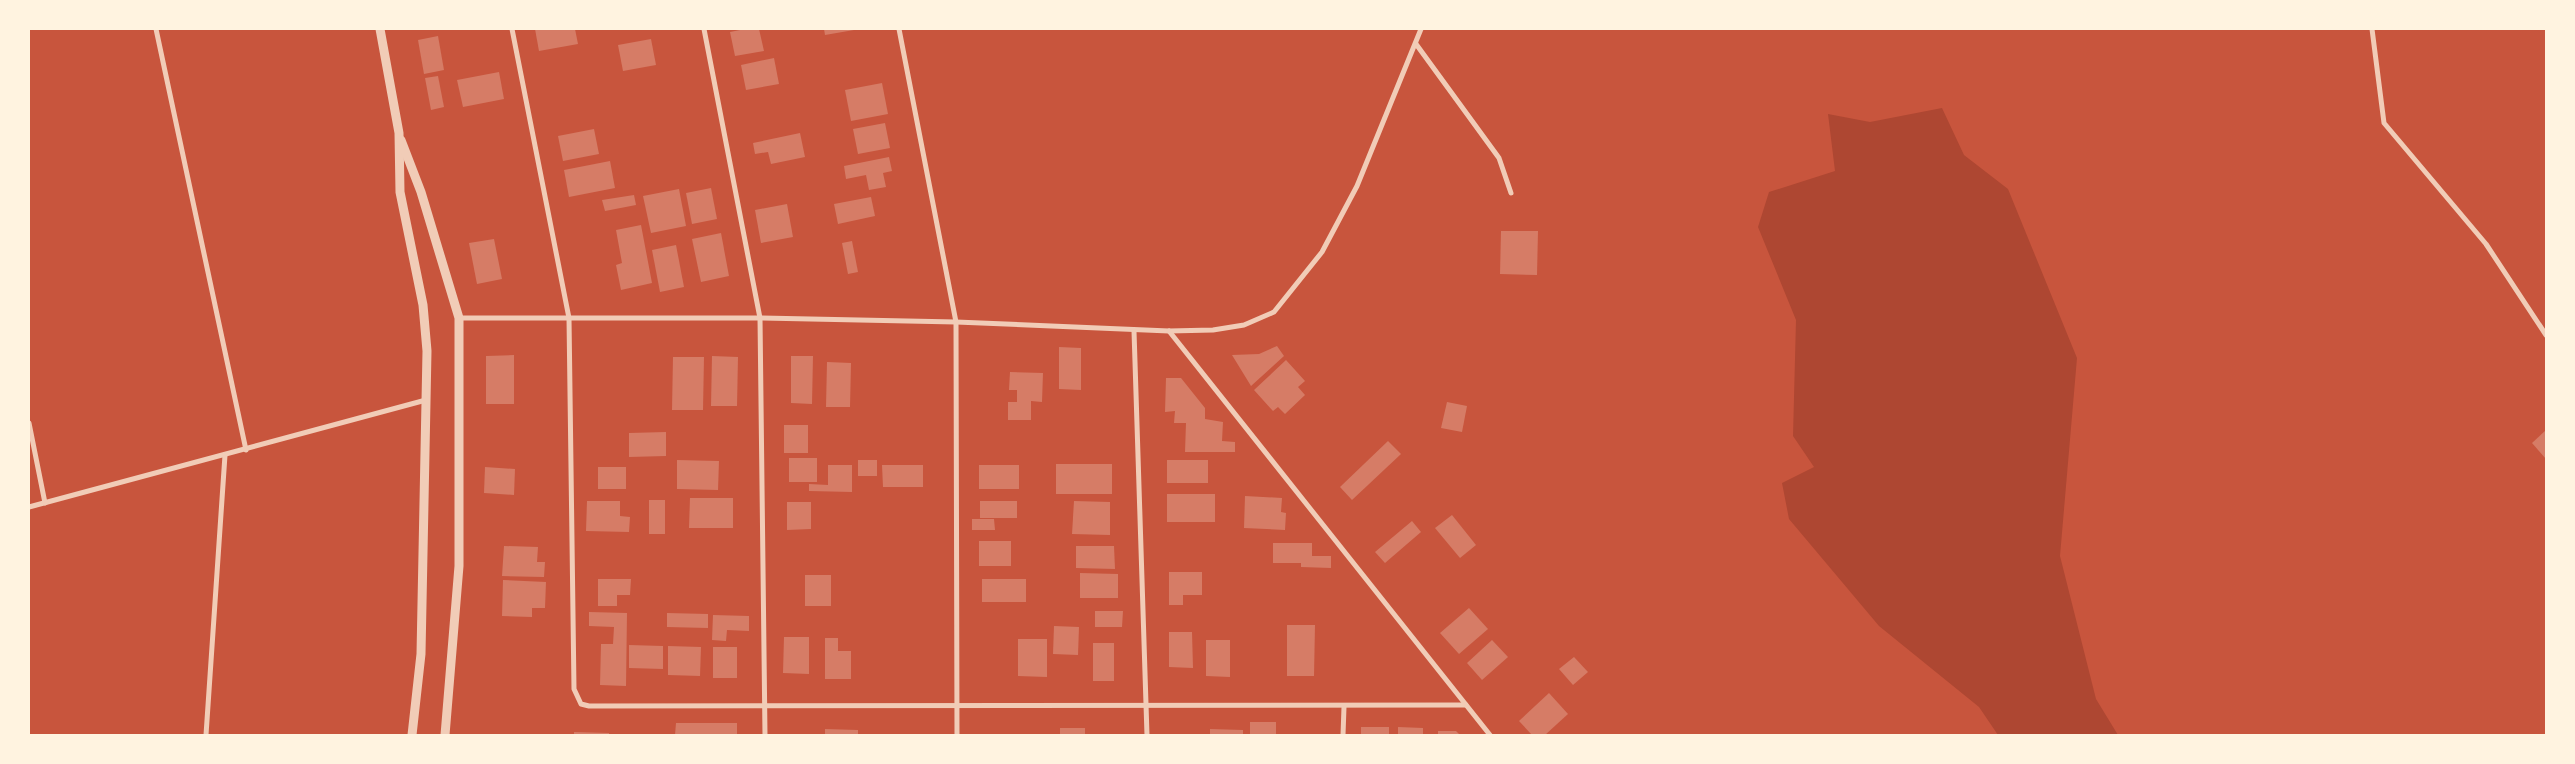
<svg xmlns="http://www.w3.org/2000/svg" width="2575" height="764" font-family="Barlow,sans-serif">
<rect width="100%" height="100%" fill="#c8553d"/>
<polygon fill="#ae4732" points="1942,108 1964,155 2008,189 2077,358 2060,556 2096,699 2118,735 1998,735 1979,707 1879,626 1789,519 1782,483 1814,467 1793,436 1796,320 1758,227 1769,192 1835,171 1828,114 1870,122"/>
<g fill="#d67c66">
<polygon points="535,29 575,29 578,44 539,51"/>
<polygon points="745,29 759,29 764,51 735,56 730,32"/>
<polygon points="824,29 854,29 854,30 825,35"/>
<polygon points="438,36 444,70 424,74 418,40"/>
<polygon points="651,39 656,65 623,71 618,45"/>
<polygon points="774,58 779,84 746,90 741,65"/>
<polygon points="499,72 504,99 463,107 457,80"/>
<polygon points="438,76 444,107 431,110 425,78"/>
<polygon points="882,83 888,114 851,121 845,90"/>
<polygon points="885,123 890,148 858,154 853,129"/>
<polygon points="594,129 599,154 563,161 558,136"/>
<polygon points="800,133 805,157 771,164 768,152 755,154 753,143"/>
<polygon points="889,157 892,171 883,173 886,187 869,190 866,175 846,179 844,166"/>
<polygon points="610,161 615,188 569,197 564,170"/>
<polygon points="711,188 717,219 692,224 686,193"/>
<polygon points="679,189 686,226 651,233 643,196"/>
<polygon points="634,195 636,205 605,211 602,200"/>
<polygon points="871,197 875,216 838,224 834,204"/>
<polygon points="787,204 793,237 761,243 755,210"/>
<polygon points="641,225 652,283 621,290 616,265 622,263 616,230"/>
<polygon points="1501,231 1538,231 1537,275 1500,274"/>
<polygon points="721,233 729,276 701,282 692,239"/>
<polygon points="494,239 502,279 477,284 469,243"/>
<polygon points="852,241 858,272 848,274 842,243"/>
<polygon points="676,245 684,287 660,292 652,250"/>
<polygon points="1277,346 1284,356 1251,386 1232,355 1259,354"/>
<polygon points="1059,347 1081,348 1081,390 1059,389"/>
<polygon points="514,355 514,404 486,404 486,356"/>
<polygon points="712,356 738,357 737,406 711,406"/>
<polygon points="791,356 813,356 812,404 791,403"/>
<polygon points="673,357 704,357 703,410 672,410"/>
<polygon points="1286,360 1305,381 1298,387 1305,395 1285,414 1278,407 1273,411 1254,390"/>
<polygon points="827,362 851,363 850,407 826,407"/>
<polygon points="1010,372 1043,373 1042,402 1031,401 1031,420 1008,420 1008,402 1017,402 1017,390 1009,390"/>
<polygon points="1166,378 1181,378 1205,408 1205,419 1223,422 1222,441 1235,442 1235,452 1185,452 1186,423 1174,423 1175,411 1165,412"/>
<polygon points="1447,402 1467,406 1462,432 1441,428"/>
<rect x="784" y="425" width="24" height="28"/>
<polygon points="2546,430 2546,459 2532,443"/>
<polygon points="666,432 666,456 629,457 629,433"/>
<polygon points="1388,441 1401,454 1352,500 1340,487"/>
<rect x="789" y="458" width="28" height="24"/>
<polygon points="677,460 719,461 718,490 677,489"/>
<rect x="858" y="460" width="19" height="16"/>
<rect x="1167" y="460" width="41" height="23"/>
<rect x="1056" y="464" width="56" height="30"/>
<polygon points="828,465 852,465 852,492 809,491 809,484 828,485"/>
<polygon points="882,465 923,465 923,487 883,487"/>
<rect x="979" y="465" width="40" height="24"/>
<polygon points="485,467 515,469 514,495 484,493"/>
<rect x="598" y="467" width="28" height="22"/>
<rect x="1167" y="494" width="48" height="28"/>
<polygon points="1245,496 1282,498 1281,512 1286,513 1285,530 1244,528"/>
<polygon points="690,498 733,498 733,528 689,528"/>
<rect x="649" y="500" width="16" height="34"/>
<polygon points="587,501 620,501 620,516 630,517 629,532 586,531"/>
<rect x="980" y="501" width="37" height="17"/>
<polygon points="1074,501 1110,502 1110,535 1072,534"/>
<polygon points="787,502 811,502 811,529 787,530"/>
<polygon points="1452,515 1476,545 1460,558 1435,528"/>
<polygon points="972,519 994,519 995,530 972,530"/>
<polygon points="1412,521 1421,532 1385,563 1375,552"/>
<rect x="979" y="541" width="32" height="25"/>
<polygon points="1273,543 1312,543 1312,556 1331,556 1331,568 1301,567 1301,563 1273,563"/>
<polygon points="504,546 538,547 537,562 545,562 544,577 502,576"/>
<polygon points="1076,546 1114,546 1115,569 1076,568"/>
<polygon points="1169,572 1202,572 1202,595 1183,595 1183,605 1169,605"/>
<polygon points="1080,573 1118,574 1118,598 1080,598"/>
<rect x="805" y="575" width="26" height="31"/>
<polygon points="598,579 631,579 630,595 617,595 617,606 598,606"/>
<rect x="982" y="579" width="44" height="23"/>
<polygon points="503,580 546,582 545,608 532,608 532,617 502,616"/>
<polygon points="1469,608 1488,629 1459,654 1440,633"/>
<polygon points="1095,611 1123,611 1122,627 1095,627"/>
<polygon points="589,612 627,613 626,686 600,685 601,644 613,644 614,627 589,626"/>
<polygon points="667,613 708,614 708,628 667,627"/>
<polygon points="713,615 749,616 749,631 727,630 726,641 712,640"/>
<polygon points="1287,625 1315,625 1314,676 1287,676"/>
<polygon points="1054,626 1079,627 1078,655 1053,654"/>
<polygon points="1169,632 1192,632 1193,668 1169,667"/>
<polygon points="784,637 809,637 809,674 783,673"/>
<polygon points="825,638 838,638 838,651 851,651 851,679 825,679"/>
<polygon points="1018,639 1047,639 1047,677 1018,676"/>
<polygon points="1206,640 1230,640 1230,677 1206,676"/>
<polygon points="1492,640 1508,657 1482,680 1467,663"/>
<rect x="1093" y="643" width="21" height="38"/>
<polygon points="629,645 663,646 663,669 629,668"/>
<polygon points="668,646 701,647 700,676 668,675"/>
<rect x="713" y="647" width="24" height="31"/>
<polygon points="1574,657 1588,672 1573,685 1559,669"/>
<polygon points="1549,693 1568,714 1545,735 1532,735 1519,721"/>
<rect x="1250" y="722" width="26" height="13"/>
<polygon points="676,723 737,723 737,735 675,735"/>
<rect x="1361" y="727" width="28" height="8"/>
<polygon points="1398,727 1423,728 1423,735 1398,735"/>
<rect x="1060" y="728" width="25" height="7"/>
<polygon points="825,729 858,730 858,735 825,735"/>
<polygon points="1210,729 1243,730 1243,735 1210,735"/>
<polygon points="1438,731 1456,731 1460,735 1438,735"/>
<polygon points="574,732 609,733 609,735 574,735"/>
</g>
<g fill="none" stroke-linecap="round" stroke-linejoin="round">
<g stroke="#f1ccb7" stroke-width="5">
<polyline points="156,29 246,450"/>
<polyline points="512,29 569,318 574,689 581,704 589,706 1466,705"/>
<polyline points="704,29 760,318 765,735"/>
<polyline points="899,29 956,322 957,735"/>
<polyline points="2372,29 2384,123 2486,244 2546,335"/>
<polyline points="1416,44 1499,158 1511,193"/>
<polyline points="459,318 760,318 956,322 1169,331 1213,330 1244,325 1274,312 1322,252 1357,186 1421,29"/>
<polyline points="1134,331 1147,735"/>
<polyline points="1169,331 1490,735"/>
<polyline points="29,423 45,503"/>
<polyline points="29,507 426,400"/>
<polyline points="206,735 225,455"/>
<polyline points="1343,735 1344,707"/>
</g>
<g stroke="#f1ccb7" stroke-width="9">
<polyline points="380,29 399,133 400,192 423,305 427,351 421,654 412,735"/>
<polyline points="401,140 421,192 459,318 459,566 445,735"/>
</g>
</g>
<rect width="2575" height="764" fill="none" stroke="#fff3e0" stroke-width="60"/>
</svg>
